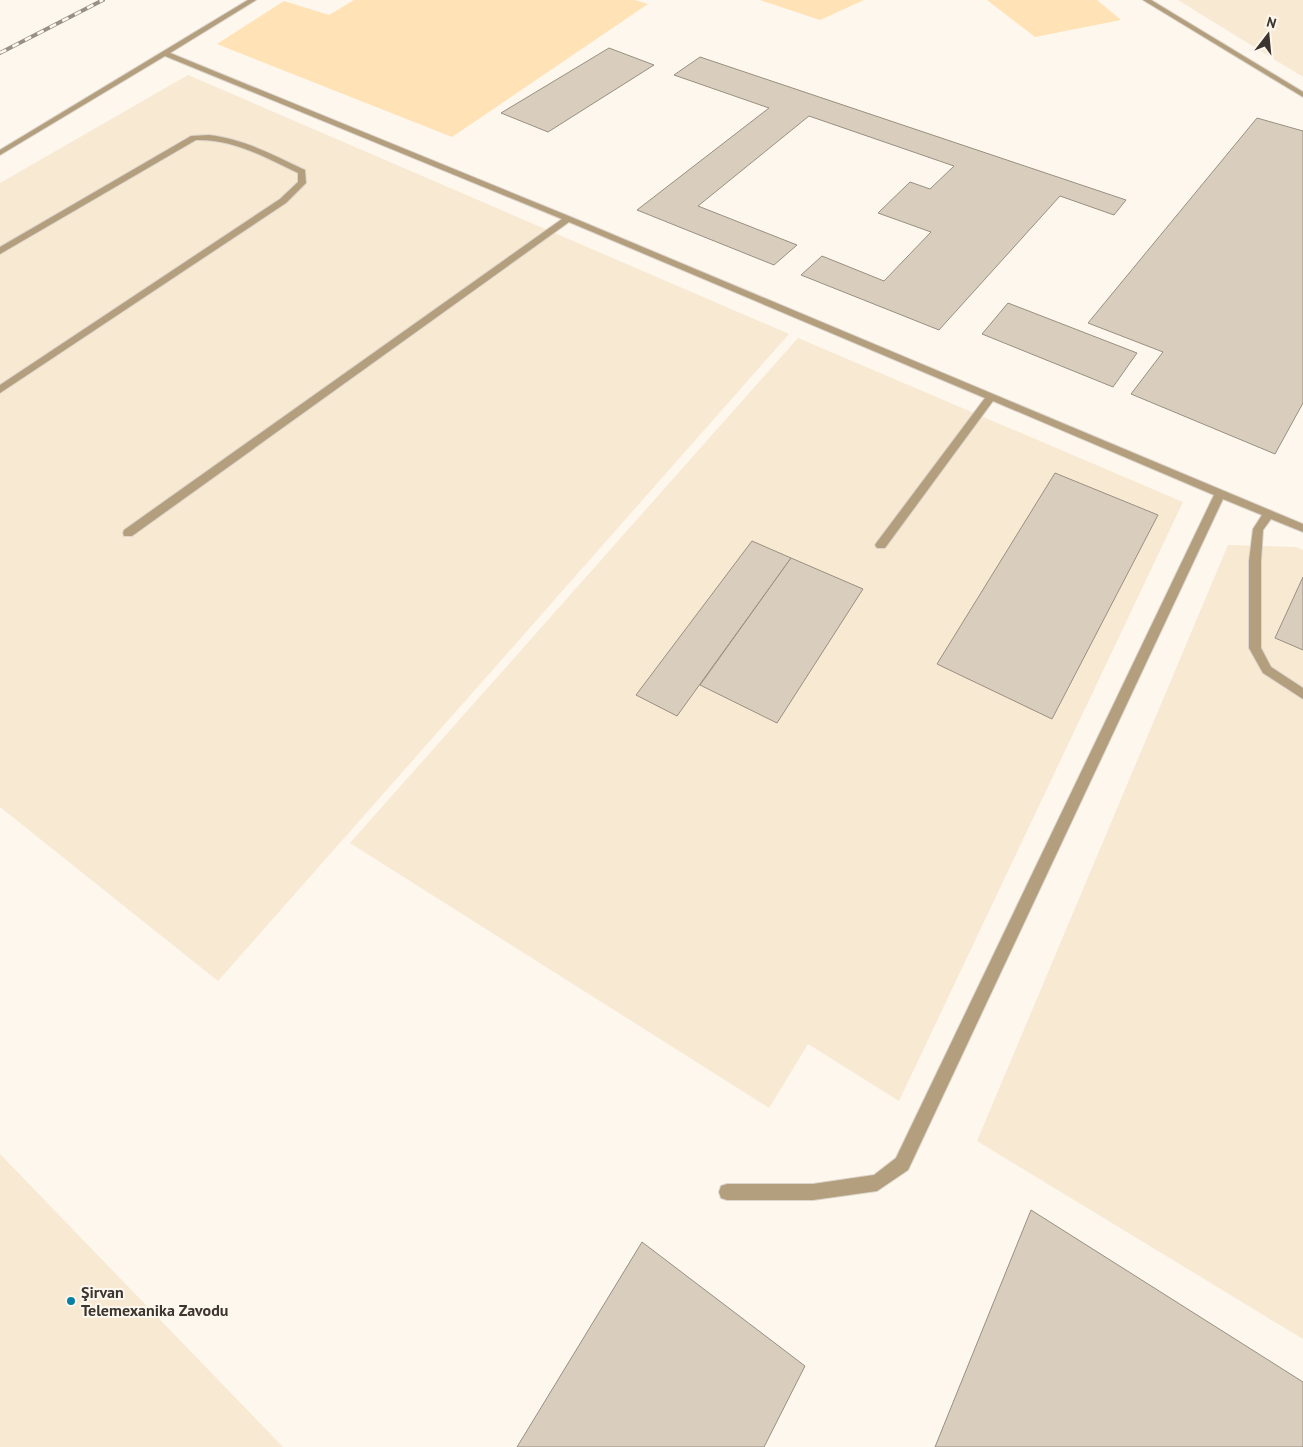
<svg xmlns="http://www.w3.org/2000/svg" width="1303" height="1447" font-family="'PT Sans',sans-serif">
<rect width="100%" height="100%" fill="#fef7ed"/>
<g fill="#f8e9d2">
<polygon points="1178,0 1303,0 1303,77"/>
<polygon points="188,75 789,334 218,981 0,807 0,183"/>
<polygon points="798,338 1183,502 899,1101 808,1044 769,1108 350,843"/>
<polygon points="1228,545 1296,547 1303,550 1303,1339 977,1141"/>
<polygon points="0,1154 283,1447 0,1447"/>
</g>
<g fill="#ffe2b6">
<polygon points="354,0 635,0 648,4 452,137 217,44 284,1 329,15"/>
<polygon points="760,0 864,0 820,20"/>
<polygon points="987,0 1097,0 1121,20 1035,37"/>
</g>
<g fill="#d9cebe" stroke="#998f80">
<polygon points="609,48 654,65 548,132 501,113"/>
<polygon points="700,57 1126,200 1114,215 1060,196 939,330 801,275 822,256 884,281 931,232 878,213 910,182 930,189 954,166 809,116 698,206 797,245 774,265 637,210 769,108 674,75"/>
<polygon points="1257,118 1303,131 1303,403 1275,454 1131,394 1163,352 1088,323"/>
<polygon points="1008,303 1137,353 1113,387 982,334"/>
<polygon points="1055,473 1158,515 1052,719 937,664"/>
<polygon points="752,541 791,558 677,716 636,695"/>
<polygon points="791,558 863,589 777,723 700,685"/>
<polygon points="1303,577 1303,650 1275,638"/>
<polygon points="1031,1210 1303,1382 1303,1447 935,1447"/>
<polygon points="642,1242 805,1366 764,1447 517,1447"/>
</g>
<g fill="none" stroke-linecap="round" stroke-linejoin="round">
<g stroke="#dbd4cb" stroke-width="2">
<g id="service">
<polygon points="248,0 256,0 170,53 571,217 1303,524 1303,532 1271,519 1263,530 1261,561 1261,648 1271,667 1303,688 1303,699 1263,673 1249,648 1249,561 1253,529 1262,515 1223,499 908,1170 877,1191 813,1200 727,1200 721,1198 719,1192 721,1186 727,1184 813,1184 874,1175 896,1158 1214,495 993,401 885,548 877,548 875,545 877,542 985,398 569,222 132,536 124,536 123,533 124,530 562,219 165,56 0,155 0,150"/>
<polygon points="1143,0 1151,0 1303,92 1303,97"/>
<path d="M209,135C244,139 273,155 305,170L306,183L286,203L0,393V385L280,199L298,182V173C264,157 234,139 196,140L0,254V247L191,136Z"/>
</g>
</g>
<use href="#service" fill="#b39e7d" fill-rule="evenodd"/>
<g stroke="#969088" stroke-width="4">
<polyline id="rail" points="0,53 103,0"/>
</g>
<use href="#rail" stroke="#fef7ed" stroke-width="2.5" stroke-dasharray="7" stroke-linecap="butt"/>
</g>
<circle fill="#0880a6" stroke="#fef7ed" stroke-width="2" cx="71" cy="1301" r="5"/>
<g text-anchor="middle" stroke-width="4" stroke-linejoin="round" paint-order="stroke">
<g font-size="16" font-weight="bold" fill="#3a352f" stroke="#fef7ed" text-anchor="start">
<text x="81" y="1298">Şirvan<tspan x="81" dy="18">Telemexanika Zavodu</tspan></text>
</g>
</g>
<g transform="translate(1268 35) rotate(16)" stroke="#fef7ed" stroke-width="4" paint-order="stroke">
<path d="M0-4L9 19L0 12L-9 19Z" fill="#3a352f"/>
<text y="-8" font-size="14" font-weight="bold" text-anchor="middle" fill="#3a352f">N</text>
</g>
</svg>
